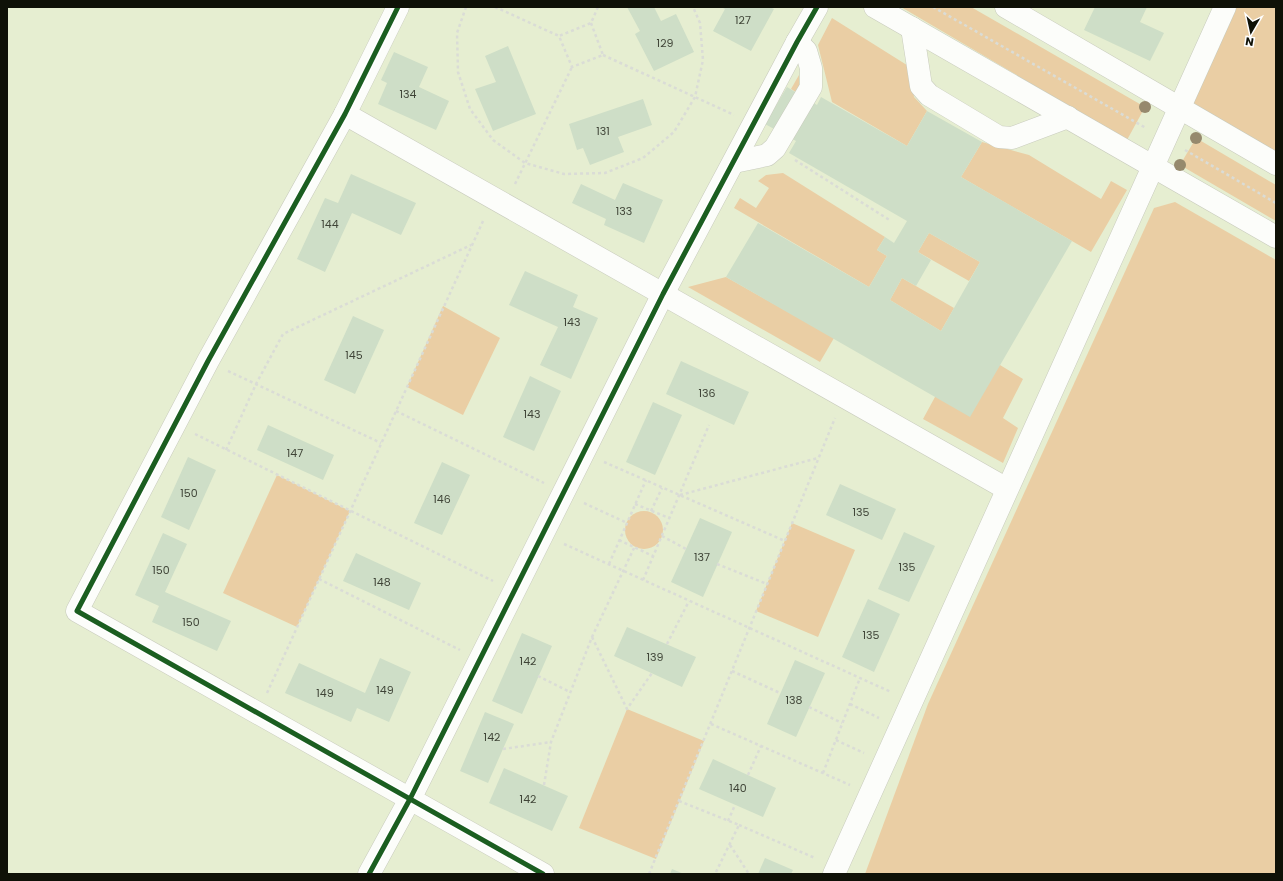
<svg xmlns="http://www.w3.org/2000/svg" width="1283" height="881" font-family="Poppins,sans-serif">
<rect width="100%" height="100%" fill="#ecf0df"/>
<rect fill="#e6eed1" x="7" y="7" width="1269" height="867"/>
<g fill="#eacea4">
<polygon points="901,7 971,7 1145,107 1127,140"/>
<polygon points="1228,7 1276,7 1276,164 1179,107"/>
<polygon points="832,18 910,67 914,97 927,111 907,146 832,102 818,45"/>
<polygon points="799,75 799,94 791,89"/>
<polygon points="1196,138 1276,185 1276,221 1180,165"/>
<polygon points="982,142 1029,155 1101,199 1111,181 1127,190 1091,252 961,177"/>
<polygon points="783,173 885,237 877,250 887,256 869,287 734,208 740,198 756,208 769,188 758,181 766,175"/>
<polygon points="1175,202 1276,260 1276,874 865,874 928,704 1154,208"/>
<polygon points="929,233 980,262 969,281 918,252"/>
<polygon points="726,277 834,338 820,362 688,287"/>
<polygon points="902,278 954,308 941,331 890,300"/>
<polygon points="443,306 500,338 463,415 407,387"/>
<polygon points="1000,365 1023,379 1003,418 1018,428 1003,463 923,419 935,397"/>
<polygon points="277,475 350,511 297,627 223,593"/>
<circle cx="644" cy="530" r="19"/>
<polygon points="792,523 855,550 818,637 756,611"/>
<polygon points="627,709 704,741 656,859 579,828"/>
</g>
<g fill="#cedec7" fill-rule="evenodd">
<polygon points="627,7 654,7 661,21 676,14 694,52 654,71 635,34 640,31"/>
<polygon points="721,7 770,7 774,9 751,51 713,31 725,9"/>
<polygon points="1095,7 1147,7 1140,22 1164,33 1150,61 1084,30"/>
<polygon points="508,46 536,114 493,131 475,89 496,82 485,56"/>
<polygon points="394,52 428,67 419,87 449,101 436,130 378,104 387,83 381,80"/>
<path d="M787,87L817,105L821,97L907,146L927,111L982,142L961,177L1072,241L970,417L726,277L758,223L869,287L887,256L877,250L885,237L894,243L907,221L789,153L796,141L765,124ZM929,233L980,262L941,331L890,300L902,278L916,286L931,260L918,252Z"/>
<polygon points="643,99 652,125 618,137 624,152 590,165 583,148 577,150 569,124"/>
<polygon points="351,174 416,203 401,235 352,213 325,272 297,259 325,198 338,203"/>
<polygon points="623,183 663,200 644,243 604,225 606,219 572,203 581,184 615,200"/>
<polygon points="525,271 578,295 573,307 598,318 571,379 540,365 558,327 509,305"/>
<polygon points="353,316 384,330 355,394 324,380"/>
<polygon points="681,361 749,392 734,425 666,394"/>
<polygon points="530,376 561,391 534,451 503,437"/>
<polygon points="653,402 682,415 655,475 626,462"/>
<polygon points="268,425 334,455 323,480 257,450"/>
<polygon points="188,457 216,470 189,530 161,517"/>
<polygon points="442,462 470,475 442,535 414,523"/>
<polygon points="840,484 896,509 882,540 826,515"/>
<polygon points="700,518 732,532 703,597 671,582"/>
<polygon points="904,532 935,546 909,602 878,589"/>
<polygon points="163,533 187,544 165,592 231,621 217,651 152,622 159,606 135,595"/>
<polygon points="356,553 421,583 409,610 343,581"/>
<polygon points="868,599 900,614 874,672 842,657"/>
<polygon points="627,627 696,657 682,687 614,656"/>
<polygon points="522,633 552,646 522,714 492,701"/>
<polygon points="380,658 411,672 389,722 357,708 351,722 285,693 299,663 365,693"/>
<polygon points="795,660 825,673 796,737 767,724"/>
<polygon points="485,712 514,724 488,783 460,771"/>
<polygon points="713,759 776,788 763,817 699,789"/>
<polygon points="504,768 568,796 552,831 489,803"/>
<polygon points="765,858 793,870 791,874 758,874"/>
<polygon points="672,869 684,874 670,874"/>
</g>
<g fill="none" stroke-linecap="round" stroke-linejoin="round">
<g stroke="#c8cbbd" stroke-width="23">
<g id="minor">
<polyline points="398,7 345,114 208,361 77,611 543,874"/>
<polyline points="875,7 1276,237"/>
<polyline points="1006,7 1276,164"/>
<polyline points="912,28 921,86 929,95 999,137 1012,138 1068,117"/>
<polyline points="345,114 1007,489"/>
<polyline points="734,162 767,155 775,148 811,87 811,68 806,51 797,42"/>
<polyline points="369,874 410,799 663,294 797,42 817,7"/>
<polyline points="834,874 1225,7"/>
</g>
</g>
<g stroke="#dadcd6" stroke-width="2.5" stroke-dasharray="3 3" stroke-linecap="butt">
<polyline points="466,7 457,33 458,72 470,109 493,140 525,163 564,174 605,173 643,158 674,132 695,97 703,60 700,23 693,7"/>
<polyline points="495,7 559,36"/>
<polyline points="933,7 1146,128"/>
<polyline points="591,23 603,55 572,67 559,36 591,23 598,7"/>
<polyline points="603,55 734,115"/>
<polyline points="1185,150 1276,203"/>
<polyline points="795,160 891,221"/>
<polyline points="515,184 572,67"/>
<polyline points="228,371 381,443"/>
<polyline points="396,411 544,483"/>
<polyline points="195,434 493,581"/>
<polyline points="226,450 256,384 283,334 471,245"/>
<polyline points="604,462 785,541"/>
<polyline points="680,495 818,458"/>
<polyline points="584,503 627,523"/>
<polyline points="635,504 669,518"/>
<polyline points="651,511 662,488"/>
<polyline points="662,536 686,549"/>
<polyline points="619,540 653,556"/>
<polyline points="564,544 891,692"/>
<polyline points="609,564 646,480"/>
<polyline points="717,564 767,584"/>
<polyline points="319,579 460,650"/>
<polyline points="643,580 709,425"/>
<polyline points="592,637 627,709 652,673"/>
<polyline points="667,644 689,601"/>
<polyline points="732,671 780,693"/>
<polyline points="538,676 570,692"/>
<polyline points="267,693 484,219"/>
<polyline points="850,704 879,718"/>
<polyline points="809,707 842,723"/>
<polyline points="711,724 850,785"/>
<polyline points="836,740 864,753"/>
<polyline points="503,749 551,742"/>
<polyline points="823,773 860,678"/>
<polyline points="748,775 761,746"/>
<polyline points="544,785 551,742 592,637 634,548"/>
<polyline points="679,801 739,825 715,874"/>
<polyline points="728,821 735,805"/>
<polyline points="739,825 815,858"/>
<polyline points="730,845 749,874"/>
<polyline points="649,874 835,418"/>
</g>
<use href="#minor" stroke="#fcfdfa" stroke-width="22"/>
<g stroke="#fff" stroke-width="8">
<g id="cycleway">
<polyline points="398,7 345,114 208,361 77,611 543,874"/>
<polyline points="369,874 410,799 663,294 797,42 817,7"/>
</g>
</g>
<use href="#cycleway" stroke="#1b5e20" stroke-width="5"/>
</g>
<g fill="#96896d">
<circle cx="1145" cy="107" r="6"/>
<circle cx="1196" cy="138" r="6"/>
<circle cx="1180" cy="165" r="6"/>
</g>
<g text-anchor="middle" stroke-width="3" stroke-linejoin="round" paint-order="stroke">
<g font-size="11" fill="#3f4437">
<text x="743" y="24">127</text>
<text x="665" y="47">129</text>
<text x="408" y="98">134</text>
<text x="603" y="135">131</text>
<text x="624" y="215">133</text>
<text x="330" y="228">144</text>
<text x="572" y="326">143</text>
<text x="354" y="359">145</text>
<text x="707" y="397">136</text>
<text x="532" y="418">143</text>
<text x="295" y="457">147</text>
<text x="189" y="497">150</text>
<text x="442" y="503">146</text>
<text x="861" y="516">135</text>
<text x="702" y="561">137</text>
<text x="907" y="571">135</text>
<text x="161" y="574">150</text>
<text x="382" y="586">148</text>
<text x="191" y="626">150</text>
<text x="871" y="639">135</text>
<text x="655" y="661">139</text>
<text x="528" y="665">142</text>
<text x="385" y="694">149</text>
<text x="325" y="697">149</text>
<text x="794" y="704">138</text>
<text x="492" y="741">142</text>
<text x="738" y="792">140</text>
<text x="528" y="803">142</text>
</g>
</g>
<rect width="1283" height="881" fill="none" stroke="#0f1107" stroke-width="16"/>
<g transform="translate(1251 32) rotate(189)" stroke="#ffffff" stroke-width="3" paint-order="stroke">
<path d="M0-3L7 15L0 10L-7 15Z" fill="#0f1107"/>
<text y="-6" font-size="11" font-weight="bold" text-anchor="middle" fill="#0f1107">N</text>
</g>
</svg>
